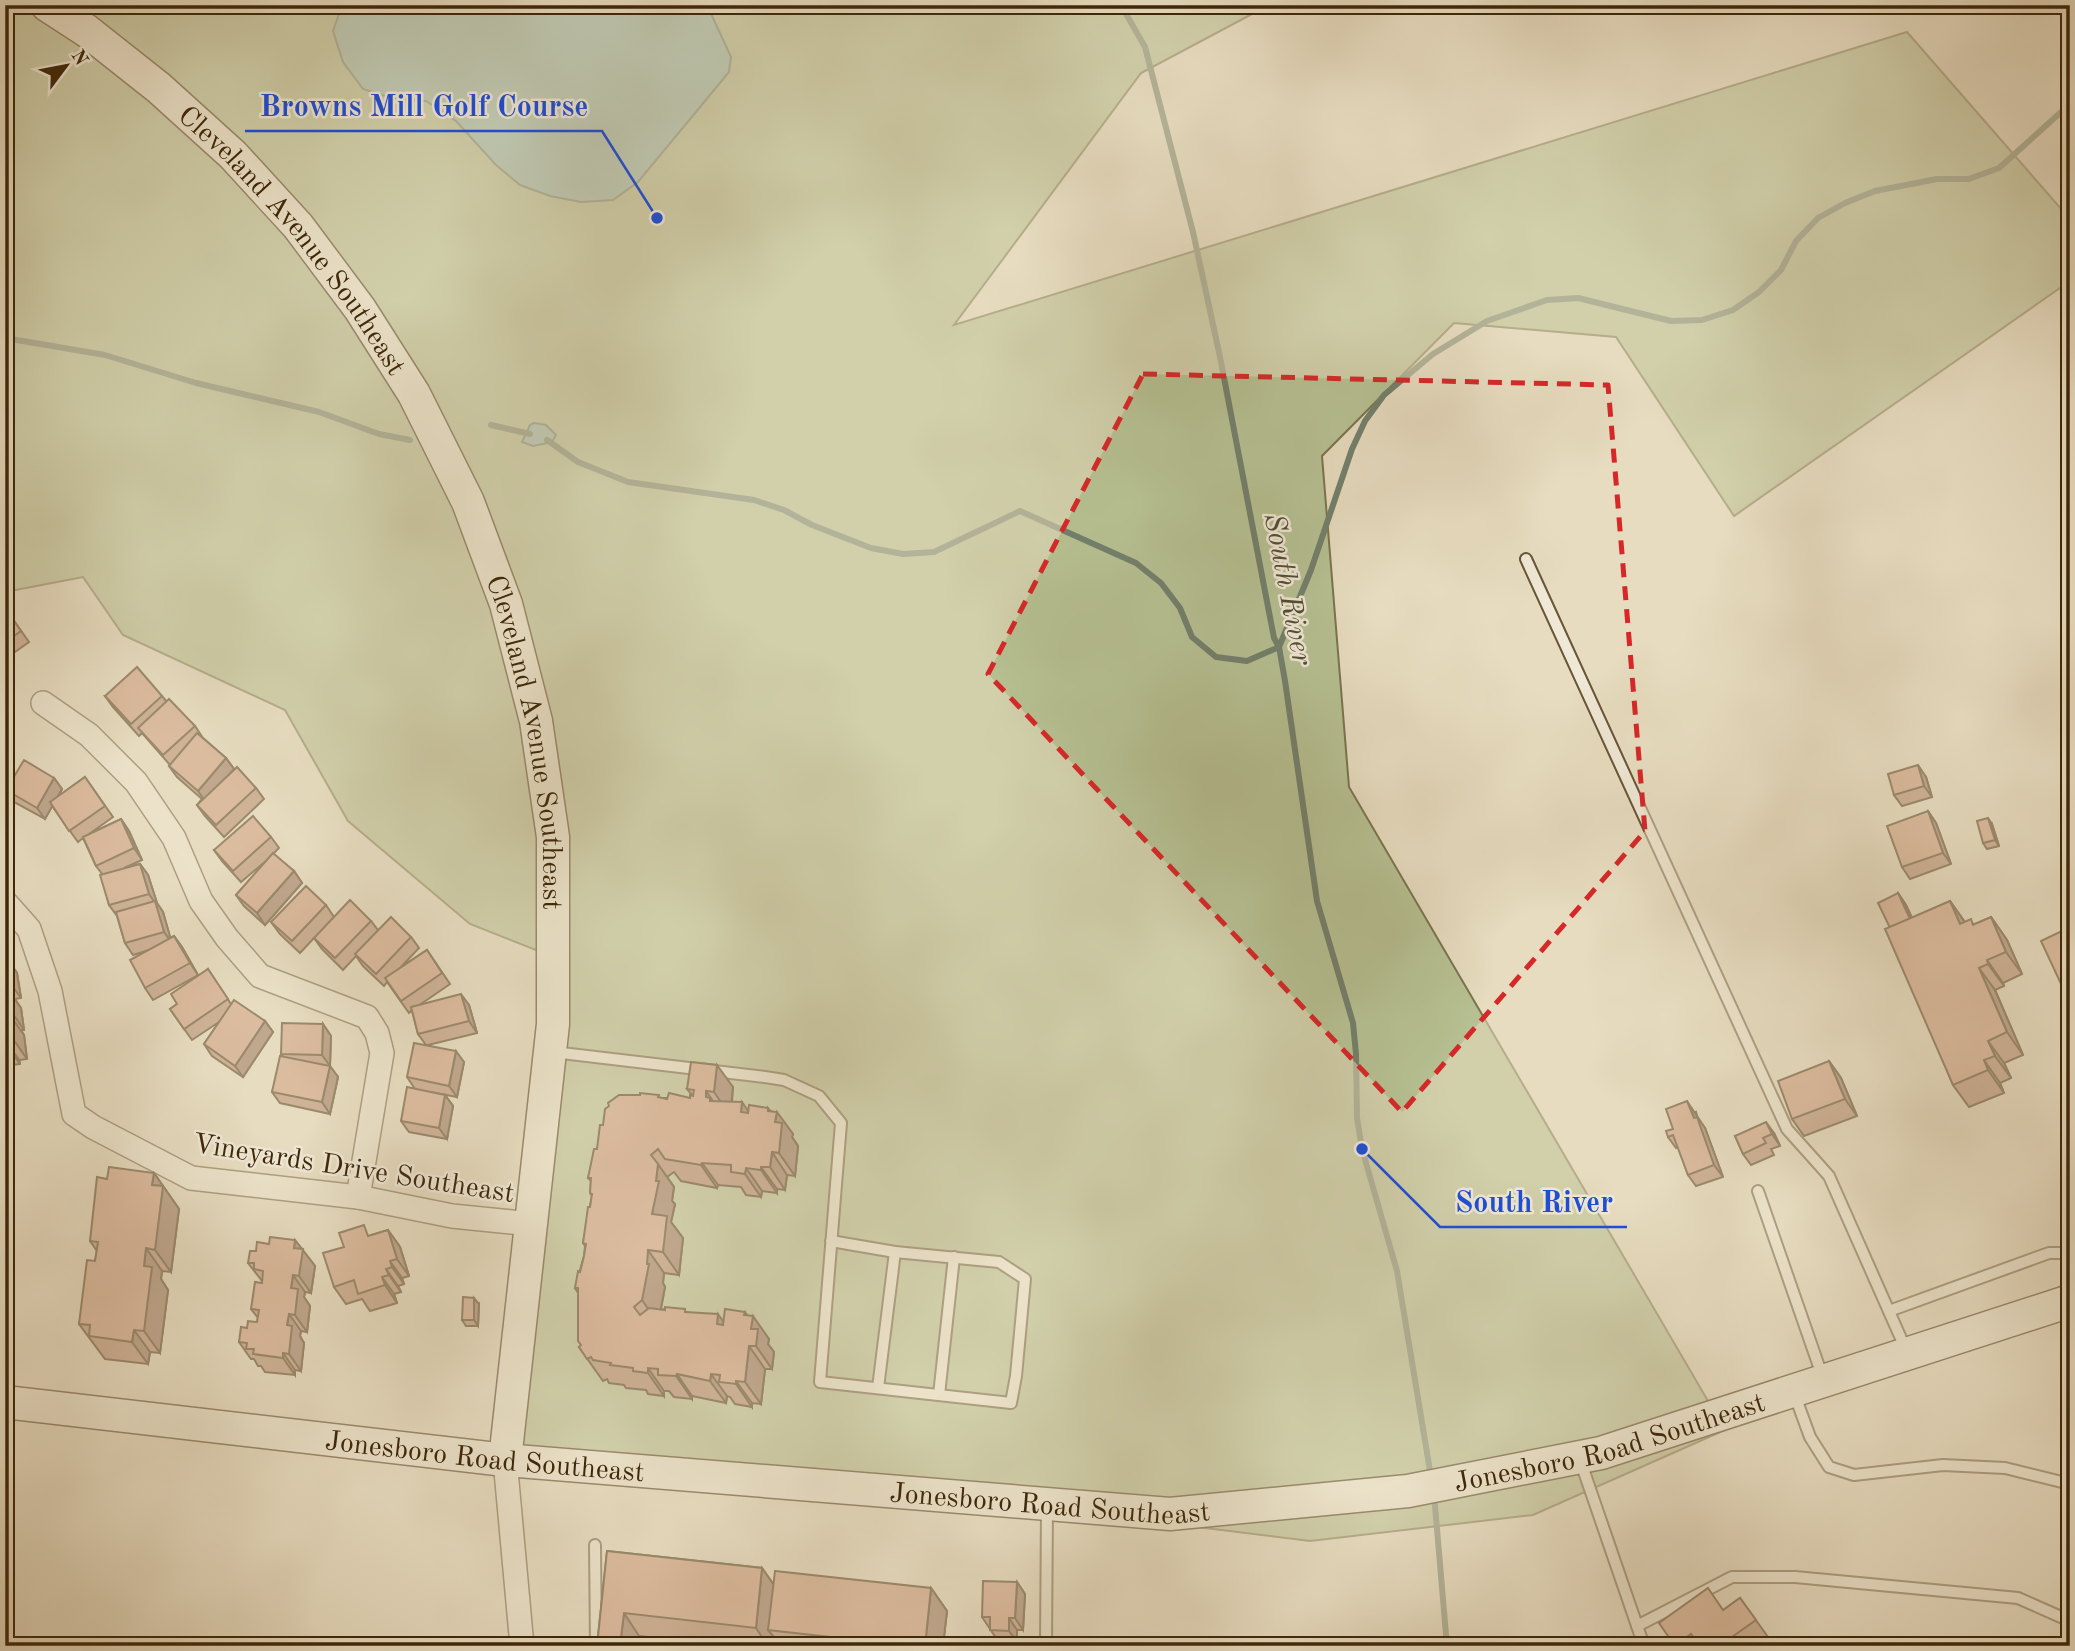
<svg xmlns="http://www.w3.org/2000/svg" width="2075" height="1651" font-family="'Old Standard TT',serif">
<rect width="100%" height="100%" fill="#e7dcc0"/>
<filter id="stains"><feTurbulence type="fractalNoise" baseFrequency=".00286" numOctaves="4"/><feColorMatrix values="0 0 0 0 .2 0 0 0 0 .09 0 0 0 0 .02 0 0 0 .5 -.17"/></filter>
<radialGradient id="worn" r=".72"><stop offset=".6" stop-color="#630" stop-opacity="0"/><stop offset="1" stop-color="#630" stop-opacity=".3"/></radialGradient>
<polygon fill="#b6c092" stroke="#7a744d" stroke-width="2" points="5,5 1269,5 1141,73 954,325 1907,32 2070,219 2070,281 1734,516 1616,337 1454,323 1322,456 1349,787 1725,1430 1533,1515 1310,1541 899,1490 515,1464 541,952 470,924 348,821 285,710 123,635 83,577 5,592"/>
<g fill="#97bcaf" stroke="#73806c" stroke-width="2">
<polygon points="342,5 707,5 731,57 729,72 638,182 613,200 581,202 550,196 520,185 496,165 456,121 426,101 394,99 363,89 343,62 333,31"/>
<polygon points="534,423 546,425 556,435 552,442 533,446 522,442 530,425"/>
</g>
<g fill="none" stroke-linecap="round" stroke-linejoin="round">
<g stroke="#73806c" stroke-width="6">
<polyline points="1121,5 1145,47 1193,232 1220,357 1274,638 1279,647 1285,681 1317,901 1353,1023 1356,1054 1357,1118 1362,1149 1397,1271 1431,1477"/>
<polyline points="5,338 105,355 196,383 319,412 379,434 410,440"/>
<polyline points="491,425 530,434"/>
<polyline points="547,440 578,462 628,482 754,500 784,510 812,525 871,548 903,554 934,552 1020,511 1136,563 1161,583 1180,608 1192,637 1216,657 1247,661 1279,647 1311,570 1352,449 1365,421 1384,395 1433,354 1487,321 1547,300 1578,298 1671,321 1702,320 1733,310 1759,292 1781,270 1796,241 1818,218 1845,203 1875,191 1937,179 1969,179 1999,168 2070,104"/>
<polyline points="1434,1494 1447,1646"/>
</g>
<g stroke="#685436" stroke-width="14">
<g id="service">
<polyline points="1526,559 1787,1129 1829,1176 1907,1352"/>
<polyline points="553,1052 765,1077 784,1080 819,1096 841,1123 820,1382 1011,1403 1016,1376 1025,1279 999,1262 895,1252 831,1241"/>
<polyline points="1758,1191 1823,1378"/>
<polyline points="1889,1311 2049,1253 2061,1253 2070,1257"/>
<polyline points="878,1388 895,1252"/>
<polyline points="1794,1393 1810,1437 1829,1467 1854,1475 1943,1465 2005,1468 2070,1484"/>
<polyline points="939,1395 954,1257"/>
<polyline points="1580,1460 1644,1646"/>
<polyline points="595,1545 596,1646"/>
<polyline points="1637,1626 1732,1577 1795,1577 2018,1598 2070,1621"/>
<polyline points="1046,1646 1047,1507"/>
</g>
</g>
<g stroke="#685436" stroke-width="26">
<g id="minor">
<polyline points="43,703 89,735 136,782 174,838 201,901 227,938 260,976 367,1017 377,1033 382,1053 358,1197"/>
<polyline points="5,902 29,929 50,991 74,1114 93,1127 191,1178 358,1197 452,1216 531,1224"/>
<polyline points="505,1460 522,1646"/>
</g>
</g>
<g stroke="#3e2708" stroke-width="35">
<g id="secondary">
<path id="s1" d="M47,5L87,31L159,88L233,155L298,226L360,309L414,394L468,502L506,604L536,721L553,837V1024L505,1460"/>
<path id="s2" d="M5,1402L505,1460L1170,1514L1408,1491L1601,1453L2070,1301"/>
</g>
</g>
<use href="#service" stroke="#efe8d6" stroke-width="10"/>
<use href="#minor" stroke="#efe8d6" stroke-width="23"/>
<use href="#secondary" stroke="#efe8d6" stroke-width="32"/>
</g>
<g fill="#b28067" stroke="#3e2708" stroke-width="2">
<polygon points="1649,5 1674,5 1653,10"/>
<polygon points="5,608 29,642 5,659"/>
<polygon points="105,696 162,696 167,702 195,726 203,738 226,758 234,769 256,788 264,799 224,837 205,816 197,805 202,799 177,777 169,766 170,765 142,733 139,736 113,707"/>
<polygon points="85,777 113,817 89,834 121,819 129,831 142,860 124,868 140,864 148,875 157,903 163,912 170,938 174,936 182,947 198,975 153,1000 145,988 149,950 133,955 125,943 117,916 109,905 102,874 96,866 83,838 78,842 52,806 45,819 14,802 6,790 54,778 62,789 58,797"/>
<polygon points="1926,777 1932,797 1902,806 1894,795"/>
<polygon points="1928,811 1936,823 1951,864 1910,879 1902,867"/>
<polygon points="1992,824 1999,846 1987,849 1983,843"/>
<polygon points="271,837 279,848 273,854 294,871 302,883 265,925 244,906 236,895 267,860 241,882 222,861 214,850"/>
<polygon points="1898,893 1906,905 1912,918 1950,901 1965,922 1975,924 1991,917 2007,940 2022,974 2003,983 2004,986 1995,990 2023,1055 2004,1063 2011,1078 2000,1083 2004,1093 1969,1107 1953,1085 1890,928"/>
<polygon points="326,905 334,917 371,921 378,930 411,937 419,948 401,967 427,950 450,984 421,1004 469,1005 477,1033 428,1045 464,1062 457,1097 431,1092 445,1095 453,1106 447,1139 409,1132 401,1121 415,1089 407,1077 426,1045 418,1034 412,1010 409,1013 387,982 384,986 363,966 356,956 343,970 322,949 314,938 300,953 280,934 271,922"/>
<polygon points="2070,927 2070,996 2061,984"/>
<polygon points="5,956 17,973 21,998 15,999 21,1008 24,1030 21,1030 24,1035 27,1059 19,1060 20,1064 5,1066"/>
<polygon points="208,969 231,1004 265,1021 273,1032 243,1077 212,1056 204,1044 219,1022 192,1040 170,1009 177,1004"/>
<polygon points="323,1024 331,1036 330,1066 338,1077 330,1114 280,1103 272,1092 283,1057 281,1054"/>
<polygon points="1829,1061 1841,1078 1857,1116 1804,1136 1792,1119"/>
<polygon points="733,1087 732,1102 748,1111 771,1111 793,1134 792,1137 798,1146 795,1176 787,1175 785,1190 777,1189 777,1193 762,1191 761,1197 746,1195 741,1187 718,1185 717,1188 681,1181 674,1172 667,1177 674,1187 672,1201 675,1204 671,1222 683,1238 679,1275 664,1273 663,1283 665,1287 661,1309 687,1312 723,1322 747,1315 769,1339 768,1344 774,1352 772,1369 765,1369 761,1404 752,1403 752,1407 735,1404 730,1397 727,1396 726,1403 692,1396 692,1399 674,1397 669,1391 664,1391 664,1396 648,1394 646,1390 626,1388 624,1385 609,1383 607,1379 603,1381 579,1347 581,1346 578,1293 575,1288 584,1256 585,1246 583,1243 592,1196 590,1193 591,1181 588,1178 597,1149 603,1125 661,1098 690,1098 692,1095 687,1089"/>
<polygon points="1696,1112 1698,1119 1705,1128 1723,1177 1696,1186 1688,1175 1678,1147 1676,1148 1668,1137 1673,1129"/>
<polygon points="1774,1133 1780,1146 1771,1149 1774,1155 1751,1165 1743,1154 1735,1136"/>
<polygon points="154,1173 179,1209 171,1272 162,1271 161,1279 168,1290 160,1353 150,1352 148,1364 105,1359 79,1324 95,1261 97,1251 90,1241 107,1179"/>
<polygon points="388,1230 400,1247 409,1276 402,1278 404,1284 398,1286 401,1292 394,1294 397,1303 370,1311 362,1299 346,1304 334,1287 344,1247 372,1235"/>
<polygon points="295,1240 315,1266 311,1293 305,1292 304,1297 310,1306 307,1332 301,1331 300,1336 304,1343 301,1371 295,1370 295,1375 265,1372 261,1366 258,1366 254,1359 251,1359 239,1342 247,1328 257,1322 258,1318 251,1309 262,1281 248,1263 256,1251 269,1244"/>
<polygon points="479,1304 478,1326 466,1326 462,1320"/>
<polygon points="607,1551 762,1568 774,1585 931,1588 947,1611 943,1646 780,1646 773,1636 772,1646 730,1646 639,1636 597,1646"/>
<polygon points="1017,1582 1025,1594 1023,1630 1017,1630 1017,1642 998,1641 982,1617"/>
<polygon points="1740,1598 1768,1637 1756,1646 1674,1646"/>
</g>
<g fill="#916854" stroke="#3e2708" stroke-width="2">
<polygon points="226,758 234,769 206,802 198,791"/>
<polygon points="1918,765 1926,777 1932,797 1924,786"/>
<polygon points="54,778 62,789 45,819 37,808"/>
<polygon points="1928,811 1936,823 1951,864 1943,853"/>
<polygon points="1988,818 1992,824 1999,846 1995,840"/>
<polygon points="121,819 129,831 142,860 134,848"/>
<polygon points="140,864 148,875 157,903 163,912 172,943 164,932 155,903 149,894"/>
<polygon points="294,871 302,883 265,925 257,913"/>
<polygon points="1898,893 1906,905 1920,935 1912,923"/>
<polygon points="1950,901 1966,924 1960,924"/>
<polygon points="1991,917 2007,940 2022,974 2006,952"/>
<polygon points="174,936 182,947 198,975 190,963"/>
<polygon points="5,956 17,973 21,998 5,976"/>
<polygon points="1987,960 2003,983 2004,986 1988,964"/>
<polygon points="1979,968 1995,990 2023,1055 2007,1032"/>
<polygon points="5,986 21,1008 24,1030 8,1007"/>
<polygon points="461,994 469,1005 477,1033 469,1021"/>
<polygon points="5,1008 24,1035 27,1059 11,1036"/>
<polygon points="265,1021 273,1032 243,1077 235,1066"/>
<polygon points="323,1024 331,1036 330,1066 322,1055"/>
<polygon points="5,1040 19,1060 20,1064 5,1043"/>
<polygon points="1988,1041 2004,1063 2011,1078 1995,1056"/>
<polygon points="456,1051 464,1062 457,1097 449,1086"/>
<polygon points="1984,1060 2000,1083 2004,1093 1988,1070"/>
<polygon points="1829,1061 1841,1078 1857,1116 1845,1099"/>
<polygon points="717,1065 733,1087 730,1115 714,1092"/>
<polygon points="330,1066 338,1077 330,1114 322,1102"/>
<polygon points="706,1091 722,1114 706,1097"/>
<polygon points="445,1095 453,1106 447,1139 439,1128"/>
<polygon points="1687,1101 1705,1128 1723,1177 1714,1165"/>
<polygon points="742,1102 758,1125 741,1112"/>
<polygon points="5,1103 7,1106 7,1109 14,1119 9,1158 5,1152"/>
<polygon points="768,1108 776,1118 777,1112 793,1134 792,1137 798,1146 795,1176 779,1153 768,1111"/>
<polygon points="1766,1122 1774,1133 1780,1146 1772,1134"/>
<polygon points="772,1152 787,1175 785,1190 770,1167"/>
<polygon points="702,1163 718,1185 717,1188 701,1165"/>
<polygon points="658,1164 674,1187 672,1201 675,1204 671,1222 683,1238 679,1275 663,1252 652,1214"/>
<polygon points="761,1167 777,1189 777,1193 761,1170"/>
<polygon points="746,1168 762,1191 761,1197 745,1174"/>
<polygon points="154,1173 179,1209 171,1272 155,1250 152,1185"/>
<polygon points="388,1230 400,1247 409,1276 397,1259"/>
<polygon points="295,1240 315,1266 311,1293 299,1276 294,1248"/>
<polygon points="146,1248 162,1271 161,1279 168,1290 160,1353 144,1331 144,1266"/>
<polygon points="648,1250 664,1273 663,1283 665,1287 658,1323 642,1300"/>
<polygon points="390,1261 402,1278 404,1284 392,1267"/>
<polygon points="386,1269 398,1286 401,1292 389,1275"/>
<polygon points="293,1275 305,1292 304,1297 310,1306 307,1332 295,1315 291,1288"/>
<polygon points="382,1277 394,1294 397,1303 385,1285"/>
<polygon points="474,1298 479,1304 478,1326 474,1320"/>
<polygon points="745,1312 752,1322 753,1316 769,1339 768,1344 774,1352 772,1369 756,1346 744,1315"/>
<polygon points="289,1314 301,1331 300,1336 304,1343 301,1371 289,1354 287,1325"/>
<polygon points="718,1314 734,1337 717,1324"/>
<polygon points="134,1330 150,1352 148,1364 132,1342"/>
<polygon points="749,1346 765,1369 761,1404 745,1382"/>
<polygon points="283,1353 295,1370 295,1375 283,1358"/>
<polygon points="648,1368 664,1391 664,1396 648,1373"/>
<polygon points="677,1374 692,1396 692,1399 676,1376"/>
<polygon points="711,1374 727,1396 726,1403 710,1381"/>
<polygon points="736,1381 752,1403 752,1407 736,1384"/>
<polygon points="762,1568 778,1591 768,1630 773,1636 772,1646 768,1646 756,1628"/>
<polygon points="1017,1582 1025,1594 1023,1630 1015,1618"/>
<polygon points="931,1588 947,1611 943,1646 925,1646"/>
<polygon points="624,1613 639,1636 638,1646 620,1646"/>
<polygon points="1009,1618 1017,1630 1017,1642 1009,1631"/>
</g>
<g fill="#cf9578" stroke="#3e2708" stroke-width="2">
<polygon points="5,608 21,631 5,642"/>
<polygon points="137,667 162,696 131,724 105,696"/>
<polygon points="169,699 195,726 163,755 138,728"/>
<polygon points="197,733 226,758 198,791 169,766"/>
<polygon points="24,760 54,778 37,808 6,790"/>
<polygon points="1918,765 1924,786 1894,795 1888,774"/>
<polygon points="237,767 256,788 216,825 197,805"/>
<polygon points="85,777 105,806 69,831 50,802"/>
<polygon points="1928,811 1943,853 1902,867 1887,826"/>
<polygon points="253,816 271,837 233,871 214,850"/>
<polygon points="1988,818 1995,840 1983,843 1977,821"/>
<polygon points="121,819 134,848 96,866 83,837"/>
<polygon points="273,853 294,871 257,913 236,895"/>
<polygon points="140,864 149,894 109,905 100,875"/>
<polygon points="306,886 326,905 292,941 271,922"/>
<polygon points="1898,893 1910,919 1890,928 1878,903"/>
<polygon points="350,900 371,921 335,958 314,938"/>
<polygon points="155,901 164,932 125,943 116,912"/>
<polygon points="1950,901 1960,924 1971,919 1973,925 1991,917 2006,952 1987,960 1988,964 1979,968 2007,1032 1988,1041 1995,1056 1984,1060 1988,1070 1953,1085 1885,929"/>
<polygon points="391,917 411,937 376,974 355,954"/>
<polygon points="2070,927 2070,980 2061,984 2041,941"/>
<polygon points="174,936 190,963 145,988 130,960"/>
<polygon points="427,950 442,973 401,1001 385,978"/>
<polygon points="208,969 228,999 184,1029 170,1009 177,1004 171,994"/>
<polygon points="5,986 8,1007 5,1008"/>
<polygon points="461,994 469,1021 418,1034 411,1007"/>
<polygon points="234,1000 265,1021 235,1066 204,1044"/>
<polygon points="5,1008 6,1013 8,1013 11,1036 5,1037"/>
<polygon points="282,1023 323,1024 322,1055 281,1054"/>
<polygon points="414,1043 456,1051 449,1086 407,1077"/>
<polygon points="280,1056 330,1066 322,1102 272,1092"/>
<polygon points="1829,1061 1845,1099 1792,1119 1778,1081"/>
<polygon points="691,1062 717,1065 714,1092 706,1091 706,1097 710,1098 710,1101 742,1102 741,1112 748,1113 749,1105 768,1108 768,1111 777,1112 775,1122 782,1123 779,1153 772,1152 770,1167 761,1167 761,1170 746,1168 745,1174 731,1172 731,1165 702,1163 701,1165 665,1159 658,1149 651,1155 658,1164 656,1181 659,1181 652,1214 667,1216 663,1252 648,1250 647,1264 649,1264 642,1300 634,1307 640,1315 649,1308 665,1310 665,1307 685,1309 685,1312 718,1314 717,1324 723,1325 725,1309 745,1312 744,1315 753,1316 751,1329 758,1329 756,1346 749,1346 745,1382 736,1381 736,1384 719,1382 720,1375 711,1374 710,1381 677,1374 676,1376 658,1375 658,1369 648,1368 648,1373 633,1371 633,1368 610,1365 611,1363 593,1360 591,1357 587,1359 579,1347 581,1345 578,1341 578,1288 575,1288 578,1271 580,1272 584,1256 586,1244 583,1243 588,1207 590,1207 592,1194 590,1193 591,1178 588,1178 594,1149 597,1149 600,1125 603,1125 605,1109 609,1106 608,1103 619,1095 640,1095 640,1093 659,1095 658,1097 667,1099 669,1093 690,1098 690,1095 693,1096 694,1090 687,1089"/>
<polygon points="407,1087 445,1095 439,1128 401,1121"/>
<polygon points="1687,1101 1694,1118 1697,1117 1714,1165 1688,1175 1673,1135 1668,1137 1666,1131 1673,1129 1666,1109"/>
<polygon points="1766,1122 1772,1134 1763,1138 1766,1143 1743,1154 1735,1136"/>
<polygon points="109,1167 154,1173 152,1185 163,1186 155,1250 146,1248 144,1266 152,1267 144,1331 134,1330 132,1342 89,1336 90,1325 79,1324 87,1260 95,1261 98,1242 90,1241 97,1177 107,1179"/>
<polygon points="364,1225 368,1236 388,1230 397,1259 390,1261 392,1267 386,1269 389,1275 382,1277 385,1285 358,1294 354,1280 334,1287 323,1253 344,1247 339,1233"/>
<polygon points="270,1237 295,1240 294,1248 303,1249 299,1276 293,1275 291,1288 298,1289 295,1315 289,1314 287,1325 292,1326 289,1354 283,1353 283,1358 253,1354 254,1349 246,1349 247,1343 239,1342 241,1327 247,1328 248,1321 257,1322 259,1310 251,1309 255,1282 262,1283 263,1271 254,1269 254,1263 248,1263 250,1251 256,1251 257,1242 269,1244"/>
<polygon points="463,1297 474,1298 474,1320 462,1320"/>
<polygon points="607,1551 762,1568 756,1628 624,1613 620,1646 597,1646"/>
<polygon points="775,1571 931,1588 925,1646 911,1646 768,1630"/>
<polygon points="983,1581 1017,1582 1015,1618 1009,1618 1009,1631 990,1630 990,1617 982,1617"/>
<polygon points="1708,1588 1723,1610 1740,1598 1756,1620 1719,1646 1700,1646 1691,1634 1675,1646 1659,1623"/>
</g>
<path d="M0 0H2075V1651H0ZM1143,374L1608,385L1645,831L1402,1112L988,674Z" fill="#e7dcc0" fill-opacity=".55" fill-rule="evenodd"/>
<path fill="none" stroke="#d62828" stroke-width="5" stroke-dasharray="14 9" stroke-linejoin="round" d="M1143,374L1608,385L1645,831L1402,1112L988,674Z"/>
<g text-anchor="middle" stroke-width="5" stroke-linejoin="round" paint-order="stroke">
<g font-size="28" fill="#3e2708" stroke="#efe8d6">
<text dy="10" stroke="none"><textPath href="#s1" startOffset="343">Cleveland Avenue Southeast</textPath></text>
<text dy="10" stroke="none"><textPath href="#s1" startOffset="910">Cleveland Avenue Southeast</textPath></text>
<text transform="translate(354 1167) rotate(9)" y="10">Vineyards Drive Southeast</text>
<text dy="10" stroke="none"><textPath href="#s2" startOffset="1617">Jonesboro Road Southeast</textPath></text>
<text dy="10" stroke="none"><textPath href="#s2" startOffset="483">Jonesboro Road Southeast</textPath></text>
<text dy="10" stroke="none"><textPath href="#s2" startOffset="1050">Jonesboro Road Southeast</textPath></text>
</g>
<g font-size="30" font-style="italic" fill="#544c32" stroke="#efe8d6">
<text transform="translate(1289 589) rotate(79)" y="10">South River</text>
</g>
</g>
<path fill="none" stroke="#1d4ed8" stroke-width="2.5" d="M657 218L602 131H245M1362 1149L1440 1227H1627"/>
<g fill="#1d4ed8" stroke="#efe8d6" stroke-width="2.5">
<circle cx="657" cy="218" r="7"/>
<circle cx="1362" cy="1149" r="7"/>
</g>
<g font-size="30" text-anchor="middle" font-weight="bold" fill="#1d4ed8" stroke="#efe8d6" stroke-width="5" stroke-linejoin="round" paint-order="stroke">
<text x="424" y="116">Browns Mill Golf Course</text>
<text x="1534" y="1212">South River</text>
</g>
<rect width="2075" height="1651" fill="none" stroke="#e7dcc0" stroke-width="28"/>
<rect x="7" y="7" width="2061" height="1637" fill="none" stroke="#3e2708" stroke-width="3.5"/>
<rect x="14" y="14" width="2047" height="1623" fill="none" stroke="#3e2708" stroke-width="2"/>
<g transform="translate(66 66) rotate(58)" stroke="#efe8d6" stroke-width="5" paint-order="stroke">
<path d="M0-5L12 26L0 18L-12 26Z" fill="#3e2708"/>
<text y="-10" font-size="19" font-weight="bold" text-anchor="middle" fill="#3e2708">N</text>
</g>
<rect width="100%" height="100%" filter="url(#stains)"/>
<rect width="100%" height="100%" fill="url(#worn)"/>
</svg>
